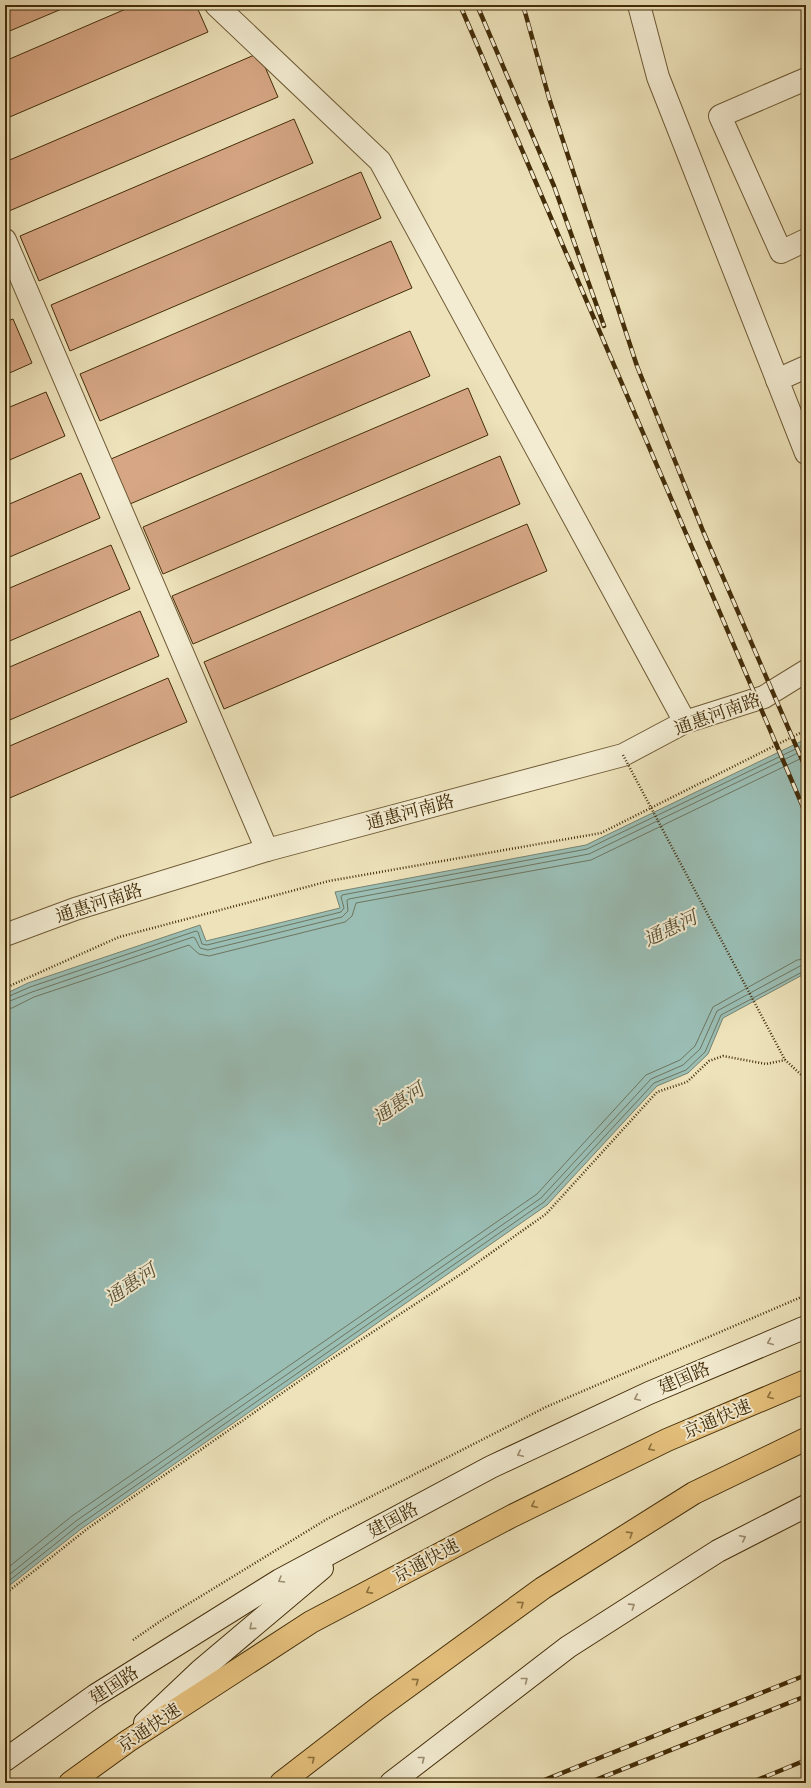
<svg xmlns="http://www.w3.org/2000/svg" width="811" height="1788" font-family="'EB Garamond','Noto Serif SC',serif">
<rect width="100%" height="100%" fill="#ede2ba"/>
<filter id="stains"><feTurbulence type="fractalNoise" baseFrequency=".005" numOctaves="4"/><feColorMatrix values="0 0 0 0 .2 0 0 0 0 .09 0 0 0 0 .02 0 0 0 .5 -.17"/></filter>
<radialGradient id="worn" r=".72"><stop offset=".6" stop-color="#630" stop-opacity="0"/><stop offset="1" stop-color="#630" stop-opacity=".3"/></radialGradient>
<polygon fill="#9abdb4" stroke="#778370" points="806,739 806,973 723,1018 708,1054 688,1073 657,1086 547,1205 81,1529 5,1589 5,994 28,983 200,925 206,941 340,908 335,892 586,845"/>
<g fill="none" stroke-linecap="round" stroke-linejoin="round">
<g stroke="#6e755e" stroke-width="1">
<polyline points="5,998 30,987 196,931 198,932 202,944 207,945 341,912 344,908 341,897 342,895 587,849 806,744"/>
<polyline points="5,1003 32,992 193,937 195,938 200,948 208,950 342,917 348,911 347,900 349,899 589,854 806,749"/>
<polyline points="5,1009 12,1008 34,997 189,945 199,954 209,956 345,922 352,916 356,903 591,860 806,756"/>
<polyline points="5,1570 72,1516 537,1194 646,1075 680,1060 695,1046 713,1007 797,960 806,959"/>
<polyline points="5,1578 76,1521 541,1198 651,1079 683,1065 700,1049 717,1011 800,966 806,965"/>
<polyline points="5,1584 79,1525 544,1202 654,1083 686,1070 705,1052 721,1015 806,970"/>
</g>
</g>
<g fill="#d7a785" stroke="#432d09">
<polygon points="5,5 71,5 5,33"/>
<polygon points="135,5 196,5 208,32 5,119 5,61"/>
<polygon points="259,53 278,97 9,211 5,202 5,162"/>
<polygon points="294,119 313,163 39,281 20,236"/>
<polygon points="361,172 381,218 70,351 51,305"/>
<polygon points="391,241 412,288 100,421 80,374"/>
<polygon points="13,319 32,363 5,375 5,322"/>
<polygon points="410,331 430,376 130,504 111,459"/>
<polygon points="468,388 488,435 163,574 143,527"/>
<polygon points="46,392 65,436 5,462 5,409"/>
<polygon points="500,456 520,504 193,644 172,596"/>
<polygon points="81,473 100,518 5,559 5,506"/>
<polygon points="527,524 547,571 224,709 204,662"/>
<polygon points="111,545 130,589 5,643 5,590"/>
<polygon points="140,611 159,656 5,722 5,669"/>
<polygon points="168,678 187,722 5,800 5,748"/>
</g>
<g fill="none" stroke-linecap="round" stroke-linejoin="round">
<g stroke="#6e5a35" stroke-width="24">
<g id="street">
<polyline points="216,5 380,161 685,722"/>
<polyline points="639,5 658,77 806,453"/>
<polyline points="806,79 720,116 781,252 806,240"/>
<polyline points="5,240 267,850"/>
<polyline points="777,380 806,367"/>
<polyline points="5,935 75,909 267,850 623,755 685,722 764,697 806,671"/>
</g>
</g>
<g stroke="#432d09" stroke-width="24">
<g id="secondary">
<polyline points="145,1723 200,1671 322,1568"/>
<polyline points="5,1760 96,1695 280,1580 491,1467 649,1393 806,1327"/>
<polyline points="391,1783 568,1647 718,1551 806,1506"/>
</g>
</g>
<g stroke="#432d09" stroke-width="24">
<g id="highway">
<polyline points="70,1783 128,1741 311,1622 512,1516 667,1440 806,1381"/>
<polyline points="281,1783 378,1708 543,1588 694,1493 806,1439"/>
</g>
</g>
<g stroke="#432d09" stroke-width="2.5" stroke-dasharray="1 2" stroke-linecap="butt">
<polyline points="5,988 119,937 329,881 601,833 806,730"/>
<polyline points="5,1594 87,1529 318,1368 464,1272 546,1214 657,1092 687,1082 709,1061 723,1056 766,1064 785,1060 806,1079"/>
<polyline points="133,1640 162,1620 327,1519 546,1407 806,1295"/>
</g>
<use href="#street" stroke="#f3ecd2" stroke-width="22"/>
<use href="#secondary" stroke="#f3ecd2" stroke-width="22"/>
<use href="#highway" stroke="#e6c17d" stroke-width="22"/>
<g stroke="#432d09" stroke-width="4.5">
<g id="rail">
<polyline points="460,5 806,814"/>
<polyline points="477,5 554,186 604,326"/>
<polyline points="523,5 549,98 637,366 703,531 806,769"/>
<polyline points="537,1783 806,1675"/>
<polyline points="588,1783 806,1696"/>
<polyline points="750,1783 806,1760"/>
<polyline points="800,1783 806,1781"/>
</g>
</g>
<use href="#rail" stroke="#f3ecd2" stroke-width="3" stroke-dasharray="9" stroke-linecap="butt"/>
<polyline stroke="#432d09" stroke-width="2.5" stroke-dasharray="1 2" stroke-linecap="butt" points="623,755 785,1060"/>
</g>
<defs><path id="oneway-chevron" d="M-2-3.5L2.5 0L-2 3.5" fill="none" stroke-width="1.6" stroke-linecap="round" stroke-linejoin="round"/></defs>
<g stroke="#9b8c6e">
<use href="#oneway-chevron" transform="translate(770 1342) rotate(157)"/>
<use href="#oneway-chevron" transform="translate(637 1398) rotate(155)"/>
<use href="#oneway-chevron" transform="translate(520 1454) rotate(155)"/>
<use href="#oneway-chevron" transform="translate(743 1538) rotate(-27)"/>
<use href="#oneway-chevron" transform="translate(281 1580) rotate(150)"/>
<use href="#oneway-chevron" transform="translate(632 1606) rotate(-33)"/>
<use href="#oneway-chevron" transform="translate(252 1627) rotate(140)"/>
<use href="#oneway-chevron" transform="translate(525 1680) rotate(-38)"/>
<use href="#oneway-chevron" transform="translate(422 1759) rotate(-38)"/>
</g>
<g stroke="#8c703d">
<use href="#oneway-chevron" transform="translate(770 1396) rotate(157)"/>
<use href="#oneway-chevron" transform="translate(651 1448) rotate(154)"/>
<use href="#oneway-chevron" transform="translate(534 1505) rotate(154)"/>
<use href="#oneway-chevron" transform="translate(630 1534) rotate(-32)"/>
<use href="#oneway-chevron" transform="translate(369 1591) rotate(152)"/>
<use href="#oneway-chevron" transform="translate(521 1604) rotate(-36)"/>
<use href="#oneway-chevron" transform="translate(416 1681) rotate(-36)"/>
<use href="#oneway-chevron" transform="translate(312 1759) rotate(-38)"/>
</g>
<g text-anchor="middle" stroke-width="4" stroke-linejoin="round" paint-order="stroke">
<g font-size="18" fill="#432d09" stroke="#f3ecd2">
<text transform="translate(717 714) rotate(-20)" y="6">通惠河南路</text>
<text transform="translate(410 812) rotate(-15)" y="6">通惠河南路</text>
<text transform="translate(99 903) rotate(-18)" y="6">通惠河南路</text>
<text transform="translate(684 1378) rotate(-23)" y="6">建国路</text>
<text transform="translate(717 1419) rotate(-23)" y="6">京通快速</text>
<text transform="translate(393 1520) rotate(-28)" y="6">建国路</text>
<text transform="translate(426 1561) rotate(-28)" y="6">京通快速</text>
<text transform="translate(114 1685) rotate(-33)" y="6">建国路</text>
<text transform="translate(149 1728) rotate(-34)" y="6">京通快速</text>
</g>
<g font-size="19" font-style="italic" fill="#595134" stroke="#f3ecd2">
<text transform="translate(670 928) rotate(-26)" y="7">通惠河</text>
<text transform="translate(398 1103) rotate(-34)" y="7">通惠河</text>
<text transform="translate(130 1284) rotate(-34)" y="7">通惠河</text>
</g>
</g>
<rect width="811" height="1788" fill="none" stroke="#ede2ba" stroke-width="20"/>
<rect x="6" y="6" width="799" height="1776" fill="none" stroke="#432d09" stroke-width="2"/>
<rect x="10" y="10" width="791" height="1768" fill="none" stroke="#432d09"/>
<rect width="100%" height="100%" filter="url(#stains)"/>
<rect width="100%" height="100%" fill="url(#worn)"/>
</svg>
